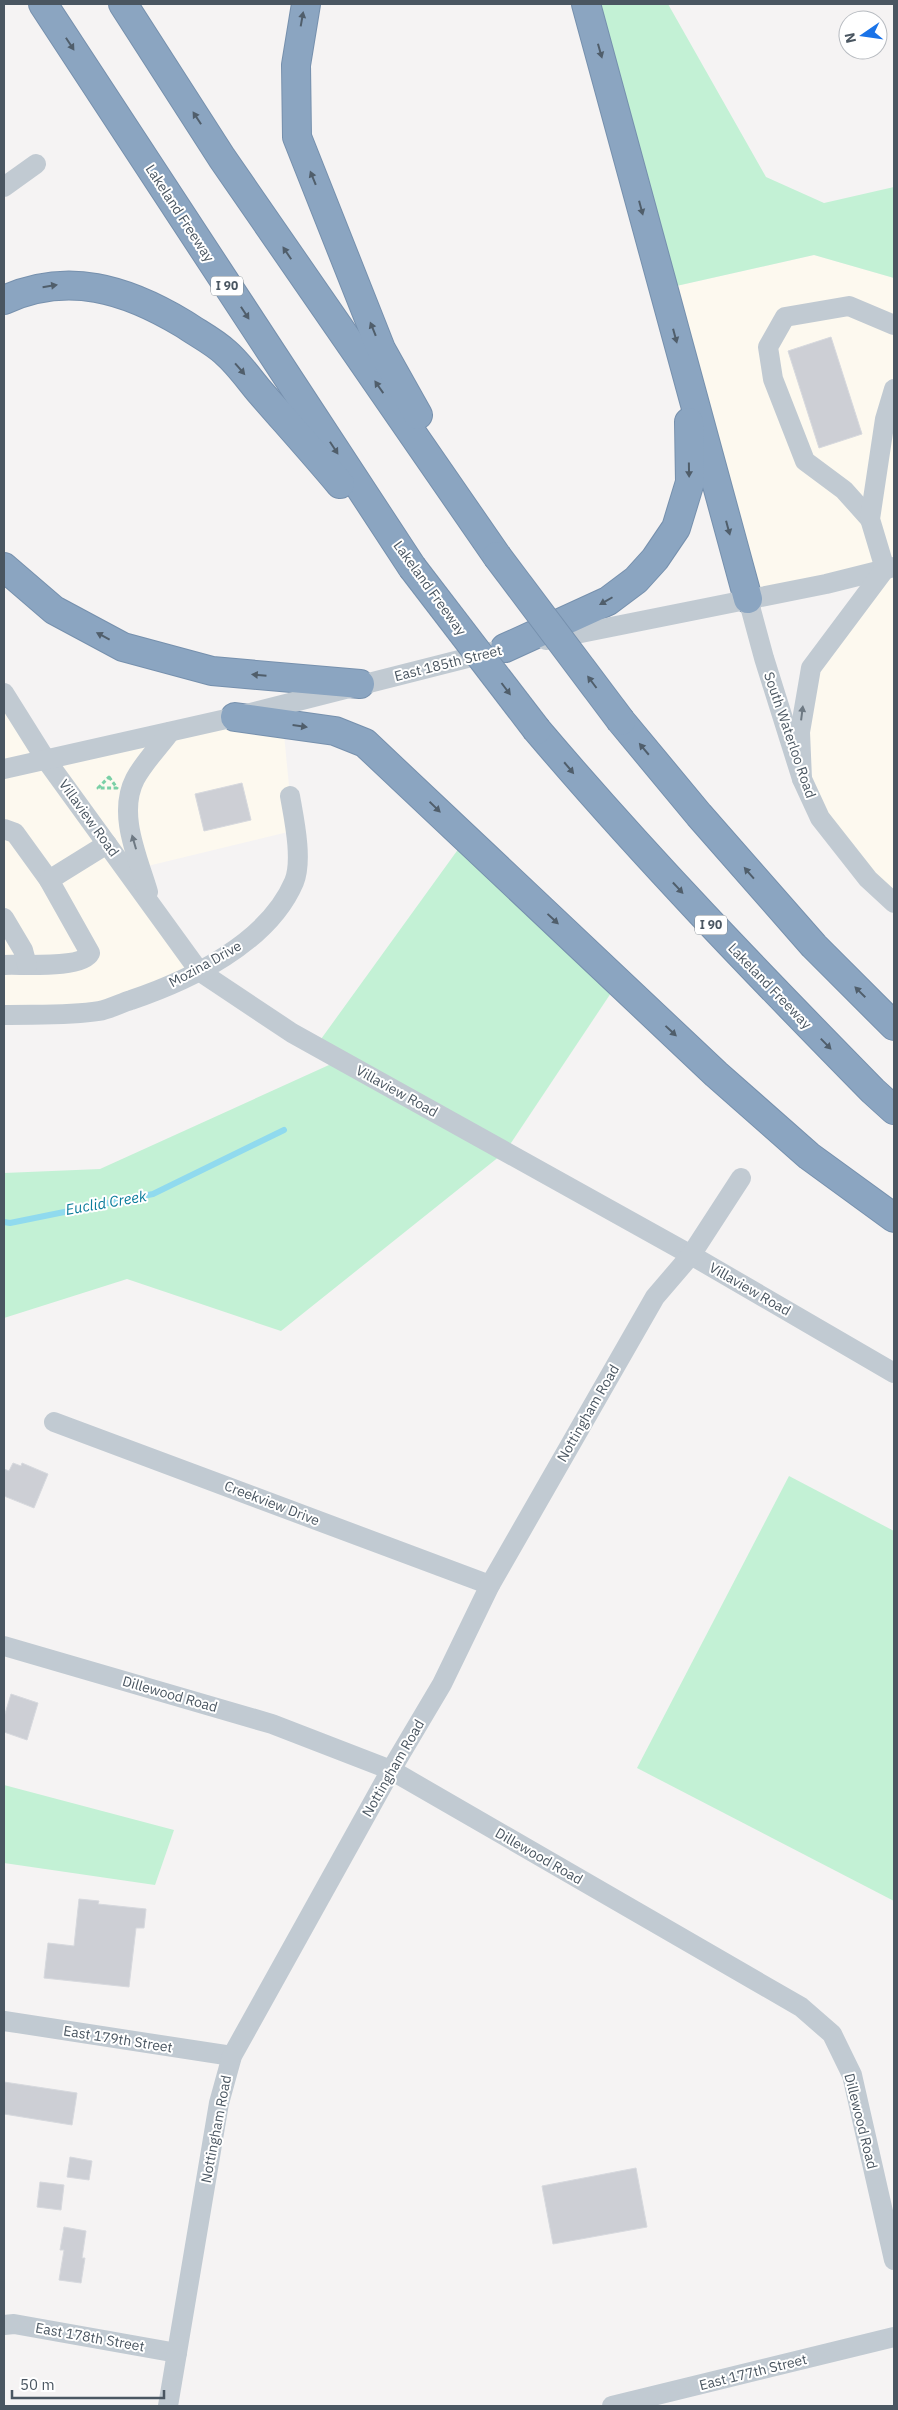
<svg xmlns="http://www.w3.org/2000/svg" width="898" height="2410" font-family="'IBM Plex Sans',sans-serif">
<rect width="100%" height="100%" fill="#f5f3f3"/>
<g fill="#fdf9ef">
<polygon points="814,255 894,278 894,903 802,779 811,668 885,570 748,599 663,289"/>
<polygon points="4,693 46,760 235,717 283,724 290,796 296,830 127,871 199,971 149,994 4,1015"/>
</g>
<g fill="#c3f1d5">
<polygon points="586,4 668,4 766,177 824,203 894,187 894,278 814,255 663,289"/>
<polygon points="467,837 619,981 505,1152 281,1331 127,1279 4,1318 4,1173 100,1169 340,1060 316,1046"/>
<polygon points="789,1476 894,1531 894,1901 637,1768"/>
<polygon points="4,1785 174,1830 155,1885 4,1863"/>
</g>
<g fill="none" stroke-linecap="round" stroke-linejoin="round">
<polyline stroke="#90daee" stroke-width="6" points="4,1222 10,1223 153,1194 284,1130"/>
</g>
<g fill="#cdcfd5" stroke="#d7d9de">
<polygon points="831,337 862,434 819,448 788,351"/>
<polygon points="242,783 251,820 204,831 195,794"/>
<polygon points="13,1463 21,1466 22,1463 48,1474 34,1508 4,1496 4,1469 9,1471"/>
<polygon points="11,1694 38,1703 27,1740 4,1732 4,1717"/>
<polygon points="79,1899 99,1901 98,1904 146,1909 144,1928 136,1928 129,1987 44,1978 48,1943 74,1946"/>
<polygon points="4,2082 77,2093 72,2125 4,2114"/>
<polygon points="70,2157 92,2161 89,2180 67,2177"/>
<polygon points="636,2168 647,2227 553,2244 542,2186"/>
<polygon points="40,2182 64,2185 61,2210 37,2207"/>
<polygon points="64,2227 86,2231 82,2258 85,2258 81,2283 59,2280 64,2250 60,2250"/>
</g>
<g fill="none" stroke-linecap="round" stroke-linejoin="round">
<g stroke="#7690ad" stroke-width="30">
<g id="highway">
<polyline points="43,4 412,567"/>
<polyline points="123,4 222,158 497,556"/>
<polyline points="306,4 296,65 297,137 381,349 418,415"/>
<polyline points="586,4 748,599"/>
<path d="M4,300C68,271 126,289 184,324C197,333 213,341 225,352C238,363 249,379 260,392C287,423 314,453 340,484"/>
<polyline points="4,567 54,610 123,647 212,671 360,684"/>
<polyline points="505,648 608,601 636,580 655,559 676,528 690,482 689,422"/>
<polyline points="235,717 335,731 365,743 716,1074 809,1156 894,1218"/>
<polyline points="621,721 699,815 814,946 894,1026"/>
<path d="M537,730C644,856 758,974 873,1091L894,1110"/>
</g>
</g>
<polygon stroke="#7ad0a6" stroke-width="3" stroke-dasharray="4 2.5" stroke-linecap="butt" points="109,777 117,788 98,788"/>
<g stroke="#c1cad2" stroke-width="20">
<polyline points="4,187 36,164"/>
<polyline points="870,519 844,490 805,461 773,379 768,347 785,317 849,306 894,325"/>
<polyline points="748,599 764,658 802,779 820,818 868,879 894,903"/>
<polyline points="546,640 826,584 894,567"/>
<polyline points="4,693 46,760 199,971 292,1033 691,1255 894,1373"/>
<polyline points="4,769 235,717 491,652"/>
<polyline points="802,779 800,732 811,668 885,569 870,519 885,419 894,389"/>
<path d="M4,829L15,833L49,880L90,953C82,969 21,964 4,965"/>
<polyline points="49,880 107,844"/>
<path d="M148,892C138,858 117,814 135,779C144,762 159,747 170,732"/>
<polyline points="4,918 23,950 27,965"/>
<path d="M4,1015C34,1014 69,1016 99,1011C110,1009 121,1003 131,1000C190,980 268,943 294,882C303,860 294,819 290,796"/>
<polyline points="54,1422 490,1585"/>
<polyline points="4,1646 272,1724 391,1770 801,2007 832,2034 852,2075 894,2260"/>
<polyline points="4,2021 232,2056"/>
<polyline points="4,2325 14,2324 177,2353"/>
<polyline points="168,2406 219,2103 232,2056 391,1770 442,1684 490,1585 655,1297 691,1255 741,1178"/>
<polyline points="612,2406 894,2337"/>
</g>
<use href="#highway" stroke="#8ba5c1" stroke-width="28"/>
<g stroke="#7690ad" stroke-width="30" stroke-linecap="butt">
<g id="highway-bridge">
<polyline points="497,556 621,721"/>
<polyline points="412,567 537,730"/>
</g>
</g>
<use href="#highway-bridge" stroke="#8ba5c1" stroke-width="28"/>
</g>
<defs><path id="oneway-solid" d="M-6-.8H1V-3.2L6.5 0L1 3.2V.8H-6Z" transform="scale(1.25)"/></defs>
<g fill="#505e6b">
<use href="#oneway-solid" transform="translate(302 19) rotate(-80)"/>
<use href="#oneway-solid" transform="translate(70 44) rotate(57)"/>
<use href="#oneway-solid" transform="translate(600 51) rotate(74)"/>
<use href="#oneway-solid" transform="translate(197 118) rotate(-123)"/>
<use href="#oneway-solid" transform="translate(313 178) rotate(-112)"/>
<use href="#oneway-solid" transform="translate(641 208) rotate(75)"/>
<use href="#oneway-solid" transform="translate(287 253) rotate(-124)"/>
<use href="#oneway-solid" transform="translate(50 286) rotate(-9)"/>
<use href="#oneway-solid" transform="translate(245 313) rotate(57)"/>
<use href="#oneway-solid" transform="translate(373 329) rotate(-112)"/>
<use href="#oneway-solid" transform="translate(675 336) rotate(75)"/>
<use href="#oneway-solid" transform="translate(240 369) rotate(49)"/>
<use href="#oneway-solid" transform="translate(379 387) rotate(-125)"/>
<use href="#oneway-solid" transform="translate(334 448) rotate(57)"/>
<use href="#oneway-solid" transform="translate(689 470) rotate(89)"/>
<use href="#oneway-solid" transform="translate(728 528) rotate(75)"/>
<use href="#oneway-solid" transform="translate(606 601) rotate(150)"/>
<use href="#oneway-solid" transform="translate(103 636) rotate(-152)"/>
<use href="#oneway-solid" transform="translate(259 675) rotate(-175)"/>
<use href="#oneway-solid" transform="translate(592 682) rotate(-127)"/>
<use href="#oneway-solid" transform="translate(506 689) rotate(53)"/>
<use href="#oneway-solid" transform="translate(300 726) rotate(8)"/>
<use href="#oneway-solid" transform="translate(644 749) rotate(-130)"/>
<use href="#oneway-solid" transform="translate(569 768) rotate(50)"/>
<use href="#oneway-solid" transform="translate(435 807) rotate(44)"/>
<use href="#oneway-solid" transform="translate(749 873) rotate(-131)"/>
<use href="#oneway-solid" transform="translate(678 888) rotate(47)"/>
<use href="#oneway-solid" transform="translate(553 919) rotate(43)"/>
<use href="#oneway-solid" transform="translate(860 992) rotate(-135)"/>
<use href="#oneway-solid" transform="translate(671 1031) rotate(43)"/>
<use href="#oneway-solid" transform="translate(826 1044) rotate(46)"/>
</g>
<g fill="#6e7983">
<use href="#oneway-solid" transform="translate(802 713) rotate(-83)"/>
<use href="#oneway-solid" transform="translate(134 842) rotate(-106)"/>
</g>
<g text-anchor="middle" stroke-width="4" stroke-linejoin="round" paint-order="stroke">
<g fill="#fff" stroke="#808990" stroke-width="1">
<rect x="211" y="276.5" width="32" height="19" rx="4"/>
<rect x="695" y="915.5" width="32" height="19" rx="4"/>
</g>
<g font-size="12" font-weight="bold" fill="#4a5661">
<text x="227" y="290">I 90</text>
<text x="711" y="929">I 90</text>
</g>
<g font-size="14" fill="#4a5661" stroke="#fff">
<text transform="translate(180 213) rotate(57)" y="5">Lakeland Freeway</text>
<text transform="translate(430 588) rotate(54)" y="5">Lakeland Freeway</text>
<text transform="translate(448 663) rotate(-14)" y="5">East 185th Street</text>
<text transform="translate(790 735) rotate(71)" y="5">South Waterloo Road</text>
<text transform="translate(89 818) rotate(54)" y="5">Villaview Road</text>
<text transform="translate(205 964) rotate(-29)" y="5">Mozina Drive</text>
<text transform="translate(770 986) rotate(46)" y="5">Lakeland Freeway</text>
<text transform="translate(397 1091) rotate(29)" y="5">Villaview Road</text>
<text transform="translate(750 1289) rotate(30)" y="5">Villaview Road</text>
<text transform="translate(588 1413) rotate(-60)" y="5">Nottingham Road</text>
<text transform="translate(272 1503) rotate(21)" y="5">Creekview Drive</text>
<text transform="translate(170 1694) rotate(16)" y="5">Dillewood Road</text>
<text transform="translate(393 1768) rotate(-60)" y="5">Nottingham Road</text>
<text transform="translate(539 1856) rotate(30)" y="5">Dillewood Road</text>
<text transform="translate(118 2039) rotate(9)" y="5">East 179th Street</text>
<text transform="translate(861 2121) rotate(76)" y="5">Dillewood Road</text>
<text transform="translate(216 2129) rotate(-79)" y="5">Nottingham Road</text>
<text transform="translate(90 2337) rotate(10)" y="5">East 178th Street</text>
<text transform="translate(753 2372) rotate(-14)" y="5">East 177th Street</text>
</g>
<g font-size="15" font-style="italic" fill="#0c7c9b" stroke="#fff">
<text transform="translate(106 1203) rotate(-10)" y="5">Euclid Creek</text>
</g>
</g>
<rect width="898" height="2410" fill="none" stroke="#4a5661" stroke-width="10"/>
<g transform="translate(863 35) rotate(257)"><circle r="24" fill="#ffffff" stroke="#b7bbc0"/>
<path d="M0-4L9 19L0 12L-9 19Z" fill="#1a73e8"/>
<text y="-8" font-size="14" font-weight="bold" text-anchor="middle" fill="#4a5661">N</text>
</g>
<path d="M12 2390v8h152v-8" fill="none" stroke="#4a5661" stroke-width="2.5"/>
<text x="20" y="2390" font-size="15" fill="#4a5661" stroke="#ffffff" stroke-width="4" paint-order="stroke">50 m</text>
</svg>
